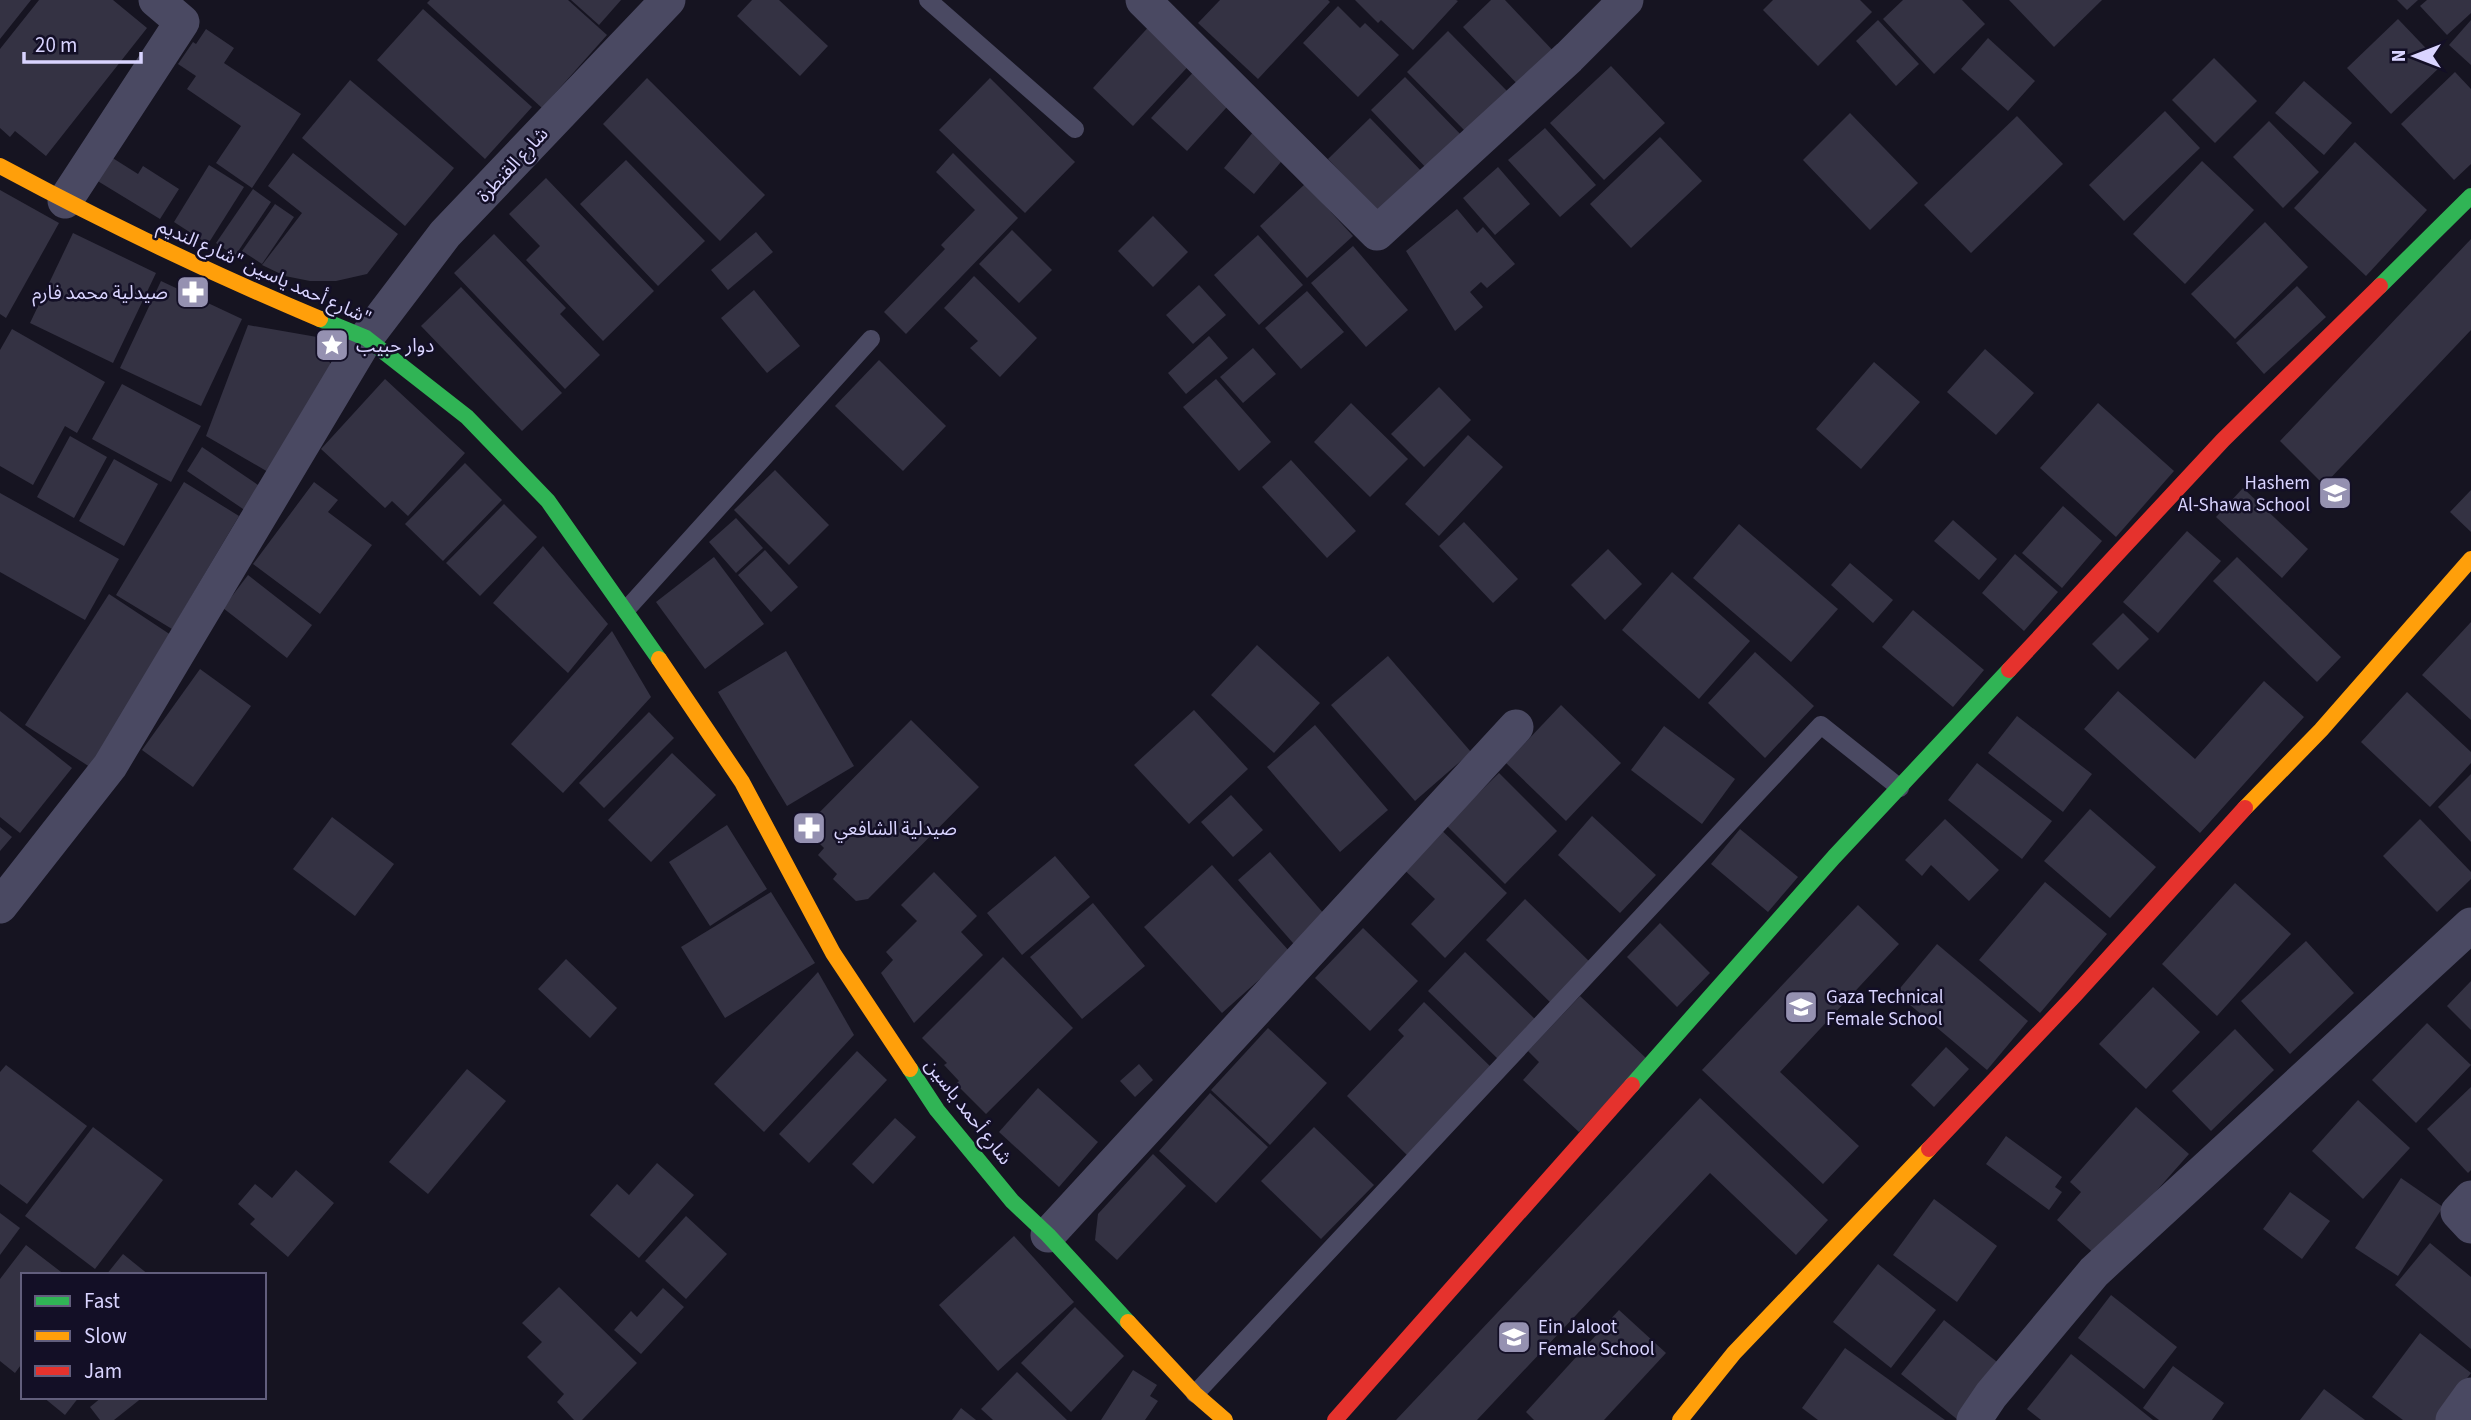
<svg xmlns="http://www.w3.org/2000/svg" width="2471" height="1420" font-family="'Source Sans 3','Noto Sans Arabic',sans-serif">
<rect width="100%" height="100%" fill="#161421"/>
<g fill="#343243">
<polygon points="0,0 31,0 0,39"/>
<polygon points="39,0 113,0 147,28 46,156 15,131 10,137 0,128 0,49"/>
<polygon points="430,0 568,0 607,35 542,108 427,3"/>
<polygon points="571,0 621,0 599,25"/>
<polygon points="752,0 779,0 828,46 800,76 737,16"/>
<polygon points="1220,0 1328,0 1330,2 1258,79 1198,23"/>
<polygon points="1355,0 1456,0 1458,1 1413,50 1381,20 1378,23"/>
<polygon points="1491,0 1505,0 1558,56 1523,90 1463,27"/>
<polygon points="1773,0 1860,0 1872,12 1818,66 1763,10"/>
<polygon points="1903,0 1962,0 1985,24 1934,74 1883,19"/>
<polygon points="2009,0 2102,0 2054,47"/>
<polygon points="2397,0 2418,0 2407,10"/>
<polygon points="2427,0 2471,0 2471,13 2447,35 2420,6"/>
<polygon points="1338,6 1360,28 1365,23 1399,55 1358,97 1303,43"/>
<polygon points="423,9 532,107 485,159 377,60"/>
<polygon points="2398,19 2442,65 2391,114 2347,68"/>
<polygon points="1878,20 1919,64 1896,86 1856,41"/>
<polygon points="2471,20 2471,65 2449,45"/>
<polygon points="1153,22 1194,60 1133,126 1093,88"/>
<polygon points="206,29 234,48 224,63 301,114 252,188 216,163 241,126 187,89 196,76 178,64 193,42 196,44"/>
<polygon points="1448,31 1508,92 1467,133 1407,72"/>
<polygon points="1988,38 2035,81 2008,111 1961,69"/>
<polygon points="2214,58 2257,101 2215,143 2172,100"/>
<polygon points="1200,65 1236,97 1187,151 1151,118"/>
<polygon points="1611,66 1665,123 1604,180 1550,123"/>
<polygon points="2455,72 2471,89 2471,164 2454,180 2401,124"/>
<polygon points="1405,77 1465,139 1431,173 1371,110"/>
<polygon points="647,78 765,195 720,241 603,124"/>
<polygon points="990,78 1075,162 1025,213 939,130"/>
<polygon points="350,80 454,168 405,226 302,138"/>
<polygon points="2304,81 2352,123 2324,155 2275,113"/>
<polygon points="2165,111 2200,148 2124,221 2089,185"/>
<polygon points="1850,113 1918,183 1870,230 1803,160"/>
<polygon points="2017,116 2063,164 1971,253 1924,205"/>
<polygon points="1370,118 1428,178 1386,220 1328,159"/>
<polygon points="2269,121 2319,172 2283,208 2233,157"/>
<polygon points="1545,128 1596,185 1560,217 1508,160"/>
<polygon points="1254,131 1285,157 1254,194 1224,168"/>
<polygon points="1660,137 1702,181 1631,248 1590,204"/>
<polygon points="2355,142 2427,210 2366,276 2294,208"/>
<polygon points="293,153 398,234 367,274 336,281 310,281 285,276 262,265 302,213 268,186"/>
<polygon points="953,153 1018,218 906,334 884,312 945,249 941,245 975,210 936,172"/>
<polygon points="111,157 138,174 143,166 179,189 160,219 96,180"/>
<polygon points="626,160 705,241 658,286 580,204"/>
<polygon points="2202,161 2254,210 2185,284 2133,234"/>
<polygon points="209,165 244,187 208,244 174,222"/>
<polygon points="1498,167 1530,204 1495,235 1463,198"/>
<polygon points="546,178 654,291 603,341 526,260 540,246 509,214"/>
<polygon points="1305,184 1353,236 1307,278 1260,226"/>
<polygon points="253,189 271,202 235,256 216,243"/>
<polygon points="0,190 59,223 6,318 0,314"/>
<polygon points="275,204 294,217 262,264 242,251"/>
<polygon points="1457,209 1477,233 1483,227 1515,264 1487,288 1481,282 1470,292 1483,307 1455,331 1406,251"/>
<polygon points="1153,216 1188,252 1153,287 1118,251"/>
<polygon points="2265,222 2308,267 2235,339 2191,294"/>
<polygon points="1012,230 1052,270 1019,303 979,264"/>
<polygon points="756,232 773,252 728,290 711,270"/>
<polygon points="73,233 156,273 113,363 30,323"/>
<polygon points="494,234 566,308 560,314 600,355 565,389 454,273"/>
<polygon points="1258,235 1303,285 1259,325 1214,275"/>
<polygon points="2471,239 2471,330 2324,485 2280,441"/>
<polygon points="1353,246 1408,310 1366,347 1311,283"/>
<polygon points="974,276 1037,338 1000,377 970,348 978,341 944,308"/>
<polygon points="161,281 242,319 201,406 120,368"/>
<polygon points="1199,285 1226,315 1193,344 1166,315"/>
<polygon points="2297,286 2326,317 2264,374 2236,343"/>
<polygon points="461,287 562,393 522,431 421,326"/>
<polygon points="754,290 800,346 767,373 721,318"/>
<polygon points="1307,291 1344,332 1301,369 1265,328"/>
<polygon points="248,325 317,337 331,365 275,476 206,436"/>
<polygon points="12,329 105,382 77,433 65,426 33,485 0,466 0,350"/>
<polygon points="1209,336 1228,358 1186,394 1168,373"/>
<polygon points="1253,348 1276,374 1243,403 1220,377"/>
<polygon points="1985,349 2034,393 1996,435 1947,392"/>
<polygon points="879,360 946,426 903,471 835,406"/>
<polygon points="1874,362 1920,402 1861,469 1816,429"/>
<polygon points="385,379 465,453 408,516 392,501 385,508 321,449"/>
<polygon points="1216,379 1271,442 1239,471 1183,407"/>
<polygon points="122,384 201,426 171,482 92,439"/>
<polygon points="1439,387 1471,420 1424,467 1391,434"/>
<polygon points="1351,403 1408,459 1370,497 1314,442"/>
<polygon points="2098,403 2174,471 2116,537 2040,468"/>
<polygon points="1468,435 1503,467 1439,536 1405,504"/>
<polygon points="70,436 107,457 74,518 37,497"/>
<polygon points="202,447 264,489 249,513 187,471"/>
<polygon points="114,459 158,484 124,546 79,521"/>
<polygon points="1291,460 1356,531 1327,558 1262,487"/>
<polygon points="465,463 502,500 443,561 405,524"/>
<polygon points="775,470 829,525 789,565 734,510"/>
<polygon points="184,482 239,516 172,629 116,595"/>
<polygon points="314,482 338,500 328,512 372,545 320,614 253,564"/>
<polygon points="2243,488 2308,549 2282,578 2216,517"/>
<polygon points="2471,490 2471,532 2450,512"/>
<polygon points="0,493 119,559 85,620 0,572"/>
<polygon points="504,504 537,537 480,596 446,563"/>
<polygon points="2063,506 2102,541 2062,588 2022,553"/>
<polygon points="736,518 763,548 736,573 709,542"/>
<polygon points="1953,520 1997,559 1979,580 1934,541"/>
<polygon points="1464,522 1518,579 1493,603 1439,546"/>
<polygon points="1739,524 1838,609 1791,662 1693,578"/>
<polygon points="2187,531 2221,561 2158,633 2123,602"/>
<polygon points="543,546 608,624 568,673 493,603"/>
<polygon points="1608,549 1642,584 1605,620 1571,585"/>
<polygon points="765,550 798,587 771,612 738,575"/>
<polygon points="2015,554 2058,592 2024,631 1982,593"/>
<polygon points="714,557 764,624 705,669 656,602"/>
<polygon points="2237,557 2341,657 2317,682 2213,581"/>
<polygon points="1850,563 1893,600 1873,623 1831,585"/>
<polygon points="1672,572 1750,641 1699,699 1622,630"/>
<polygon points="248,575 312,625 287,658 223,608"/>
<polygon points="109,594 177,639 93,769 25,725"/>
<polygon points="1913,610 1984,670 1953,707 1882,647"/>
<polygon points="2123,613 2149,639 2118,670 2092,644"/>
<polygon points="2471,622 2471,720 2422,675"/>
<polygon points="612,631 651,697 563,793 511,744"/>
<polygon points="1257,645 1320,703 1274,753 1211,695"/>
<polygon points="786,651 854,766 787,806 718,692"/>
<polygon points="1755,652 1814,706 1765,758 1708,703"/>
<polygon points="1388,656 1471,752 1415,801 1331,705"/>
<polygon points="200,669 251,706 193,787 142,750"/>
<polygon points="2264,681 2304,717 2200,833 2084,729 2118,691 2195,759"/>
<polygon points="2407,692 2471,752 2471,763 2430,807 2361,742"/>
<polygon points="1561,705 1621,763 1566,821 1506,763"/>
<polygon points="1194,710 1248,769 1189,824 1134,765"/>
<polygon points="0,711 72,768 20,833 0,817"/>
<polygon points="649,712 674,738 604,808 579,783"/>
<polygon points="2017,716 2092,774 2063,812 1988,753"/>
<polygon points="911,720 979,787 868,899 856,901 833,879 837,874 818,855 824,848 804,828"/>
<polygon points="1315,725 1388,810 1340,852 1267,767"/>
<polygon points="1664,726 1735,779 1702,824 1631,770"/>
<polygon points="672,753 716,795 651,862 608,820"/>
<polygon points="1977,763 2052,821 2022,859 1948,800"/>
<polygon points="1499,773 1557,831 1505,884 1446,825"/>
<polygon points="2471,774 2471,842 2438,807"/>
<polygon points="1231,795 1263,830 1233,857 1201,822"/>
<polygon points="2090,809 2156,867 2110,918 2044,861"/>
<polygon points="1592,816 1656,875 1620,913 1558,855"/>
<polygon points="332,817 394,864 355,916 293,869"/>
<polygon points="1945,819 1999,870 1969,901 1931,865 1922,876 1905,860"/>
<polygon points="2420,819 2471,872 2471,879 2437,912 2383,856"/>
<polygon points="1433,822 1507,893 1445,958 1411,924 1435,899 1395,861"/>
<polygon points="727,825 767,889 710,926 669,862"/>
<polygon points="0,827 12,837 0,851"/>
<polygon points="1740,829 1798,877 1768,912 1711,864"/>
<polygon points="1270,852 1332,923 1300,951 1238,880"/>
<polygon points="1055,856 1090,897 1022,955 987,913"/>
<polygon points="1212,865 1290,952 1222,1013 1144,927"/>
<polygon points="934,872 977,916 961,932 983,955 914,1023 881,973 893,960 886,952 917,921 901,905"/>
<polygon points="2045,882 2107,934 2040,1013 1979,960"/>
<polygon points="2235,883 2291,934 2217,1016 2162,964"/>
<polygon points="771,892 815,963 725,1018 681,947"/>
<polygon points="1525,899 1592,964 1553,1005 1486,940"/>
<polygon points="1093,903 1145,966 1082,1019 1030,957"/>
<polygon points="1858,905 1899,944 1780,1072 1859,1146 1823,1184 1702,1070"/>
<polygon points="1660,923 1710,973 1677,1007 1627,957"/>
<polygon points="1363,928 1418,981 1370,1031 1315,978"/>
<polygon points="2306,941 2354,993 2290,1054 2241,1001"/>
<polygon points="1937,944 2028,1021 1987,1070 1896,993"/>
<polygon points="1465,952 1537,1021 1499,1060 1428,991"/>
<polygon points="1003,957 1073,1028 986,1114 956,1084 959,1081 944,1065 947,1063 922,1038"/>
<polygon points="566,959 617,1008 590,1038 538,989"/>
<polygon points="818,972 854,1035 764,1132 714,1084"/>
<polygon points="2471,981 2471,1030 2447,1006"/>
<polygon points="2153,987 2200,1032 2146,1089 2099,1044"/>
<polygon points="1580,996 1647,1059 1579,1132 1523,1080 1539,1062 1528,1051"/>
<polygon points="1424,1002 1493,1069 1409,1157 1347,1096 1404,1036 1398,1030"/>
<polygon points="2427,1023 2471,1065 2416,1123 2372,1080"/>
<polygon points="1268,1028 1327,1083 1270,1145 1211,1090"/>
<polygon points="2235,1029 2274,1070 2211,1131 2172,1091"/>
<polygon points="1946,1047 1969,1069 1934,1107 1911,1085"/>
<polygon points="857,1051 887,1080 809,1163 779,1134"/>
<polygon points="1139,1064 1153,1080 1135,1097 1120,1081"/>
<polygon points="6,1065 87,1126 27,1204 0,1184 0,1072"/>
<polygon points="467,1069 506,1101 428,1194 389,1162"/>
<polygon points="2471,1087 2471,1170 2468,1173 2427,1129"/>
<polygon points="1038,1088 1098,1142 1059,1187 999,1132"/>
<polygon points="1210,1093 1268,1147 1216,1203 1159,1151"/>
<polygon points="1700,1098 1828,1220 1796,1255 1710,1173 1477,1420 1396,1420"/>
<polygon points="2358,1100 2410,1148 2363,1199 2312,1151"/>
<polygon points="2136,1107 2189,1154 2098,1257 2057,1220 2081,1192 2070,1182"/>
<polygon points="895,1118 916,1137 873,1184 852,1164"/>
<polygon points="93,1127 163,1180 95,1269 25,1216"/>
<polygon points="1314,1127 1374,1185 1321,1239 1261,1181"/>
<polygon points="2006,1136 2062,1177 2055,1187 2062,1192 2049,1210 1986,1164"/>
<polygon points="1153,1154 1186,1186 1117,1260 1095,1240 1098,1214"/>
<polygon points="657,1163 694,1195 639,1258 590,1215 617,1184 629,1195"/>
<polygon points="296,1170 334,1203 288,1257 250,1224 255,1219 238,1204 255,1184 272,1198"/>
<polygon points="2401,1178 2443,1207 2398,1276 2355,1248"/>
<polygon points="2290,1192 2330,1221 2302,1259 2263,1229"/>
<polygon points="1934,1199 1997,1246 1957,1302 1893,1255"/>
<polygon points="0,1213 20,1228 0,1255"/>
<polygon points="686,1216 727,1254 686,1299 645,1261"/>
<polygon points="1014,1236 1074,1302 998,1371 939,1305"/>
<polygon points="2430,1243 2471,1277 2471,1349 2395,1285"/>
<polygon points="26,1245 65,1275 23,1275 23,1362 15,1373 0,1361 0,1279"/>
<polygon points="123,1254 149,1275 106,1275"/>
<polygon points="1878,1264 1936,1310 1891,1368 1833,1322"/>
<polygon points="559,1287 637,1363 582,1420 574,1420 557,1402 564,1394 527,1357 542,1342 522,1323"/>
<polygon points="663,1288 684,1307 641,1354 614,1330 631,1311 637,1317"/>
<polygon points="2111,1295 2177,1347 2144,1389 2078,1338"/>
<polygon points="1075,1307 1124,1356 1071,1412 1021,1363"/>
<polygon points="1619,1310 1666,1353 1604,1420 1534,1420 1526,1412"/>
<polygon points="1944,1320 2006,1369 1958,1420 1901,1374"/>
<polygon points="2420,1333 2471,1373 2436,1420 2403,1420 2372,1397"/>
<polygon points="1845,1348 1945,1420 1818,1420 1802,1408"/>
<polygon points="2071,1354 2153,1420 2041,1420 2027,1409"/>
<polygon points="2173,1366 2224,1403 2212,1420 2159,1420 2143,1408"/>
<polygon points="1133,1370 1157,1385 1150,1396 1158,1401 1145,1420 1101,1420"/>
<polygon points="1017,1372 1067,1420 993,1420 981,1409"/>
<polygon points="2324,1389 2365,1420 2300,1420"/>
<polygon points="43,1397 79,1397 65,1415"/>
<polygon points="102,1397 143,1397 114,1420 100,1420 90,1407"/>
<polygon points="961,1408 976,1420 952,1420"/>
</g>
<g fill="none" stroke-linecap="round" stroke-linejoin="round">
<g stroke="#4a4962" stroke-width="18">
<polyline points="928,0 1075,129"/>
<polyline points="626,610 871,339"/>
<polyline points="1195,1394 1821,725 1900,788"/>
</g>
<g stroke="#4a4962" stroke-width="35">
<polyline points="1143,0 1377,233 1569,57 1626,0"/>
<polyline points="65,201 182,22 156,0"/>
<polyline points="0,906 110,766 366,338 445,234 668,0"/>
<polyline points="2471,1198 2458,1212 2471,1226"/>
<polyline points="1048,1235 1516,727"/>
<polyline points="1974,1420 1991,1395 2094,1272 2471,925"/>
<polyline points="2453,1420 2471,1395"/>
</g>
<g stroke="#30b455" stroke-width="16">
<polyline points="2380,286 2471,196"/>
<polyline points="320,319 366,338 467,417 548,501 659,659"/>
<polyline points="910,1069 937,1110 1012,1201 1048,1235 1128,1322"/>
<polyline points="1632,1085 1834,857 2009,670"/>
</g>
<g stroke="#ff9f0a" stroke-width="16">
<path d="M0,166C104,222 210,273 320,319"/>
<polyline points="659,659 742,782 833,953 910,1069"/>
<polyline points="2245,808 2321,730 2471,559"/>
<polyline points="1128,1322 1195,1394 1225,1420"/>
<polyline points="1680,1420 1734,1353 1929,1149"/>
</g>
<g stroke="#e5322d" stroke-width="16">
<polyline points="2009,670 2223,440 2380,286"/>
<polyline points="1929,1149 2075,995 2245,808"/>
<polyline points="1335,1420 1632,1085"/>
</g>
</g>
<defs>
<g id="pharmacy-square" transform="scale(1.75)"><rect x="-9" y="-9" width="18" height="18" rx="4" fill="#9591b1" stroke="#130f26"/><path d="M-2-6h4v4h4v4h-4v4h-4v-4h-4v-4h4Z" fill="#fff"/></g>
<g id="sight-square" transform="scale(1.75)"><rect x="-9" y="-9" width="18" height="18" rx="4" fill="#9591b1" stroke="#130f26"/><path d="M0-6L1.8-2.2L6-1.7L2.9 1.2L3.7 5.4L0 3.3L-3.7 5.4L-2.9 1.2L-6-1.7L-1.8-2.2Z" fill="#fff"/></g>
<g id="school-square" transform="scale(1.75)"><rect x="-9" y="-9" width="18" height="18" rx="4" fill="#9591b1" stroke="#130f26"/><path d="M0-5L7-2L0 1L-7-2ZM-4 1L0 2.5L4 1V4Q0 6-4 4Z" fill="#fff"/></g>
</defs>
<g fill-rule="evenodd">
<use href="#pharmacy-square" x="193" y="292"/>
<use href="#sight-square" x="332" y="345"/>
<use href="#school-square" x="2335" y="493"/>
<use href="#pharmacy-square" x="809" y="828"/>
<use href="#school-square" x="1801" y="1007"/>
<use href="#school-square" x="1514" y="1337"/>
</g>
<g text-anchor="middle" stroke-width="5" stroke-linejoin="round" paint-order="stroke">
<g font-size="19" fill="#d9d4ff" stroke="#130f26">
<text transform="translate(512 164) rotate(-47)" y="7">شارع القنطرة</text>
<text transform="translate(265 271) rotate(24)" y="7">شارع أحمد ياسين "شارع النديم"</text>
<text transform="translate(969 1111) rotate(52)" y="7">شارع أحمد ياسين</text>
</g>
<g font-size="19" fill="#d9d4ff" stroke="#130f26" text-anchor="start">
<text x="168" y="299" text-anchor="end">صيدلية محمد فارم</text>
<text x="356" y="352">دوار حبيب</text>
<text x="2310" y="489" text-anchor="end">Hashem<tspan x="2310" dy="22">Al-Shawa School</tspan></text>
<text x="834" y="835">صيدلية الشافعي</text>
<text x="1826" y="1003">Gaza Technical<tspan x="1826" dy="22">Female School</tspan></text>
<text x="1538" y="1333">Ein Jaloot<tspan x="1538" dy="22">Female School</tspan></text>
</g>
</g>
<rect x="21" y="1273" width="245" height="126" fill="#130f26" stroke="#625e7d" stroke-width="2"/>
<rect x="35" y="1296" width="35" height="10" fill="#30b455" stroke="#625e7d" stroke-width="2"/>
<text x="84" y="1308" font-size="21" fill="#d9d4ff">Fast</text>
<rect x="35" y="1331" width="35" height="10" fill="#ff9f0a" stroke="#625e7d" stroke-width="2"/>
<text x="84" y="1343" font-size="21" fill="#d9d4ff">Slow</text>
<rect x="35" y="1366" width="35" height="10" fill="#e5322d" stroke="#625e7d" stroke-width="2"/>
<text x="84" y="1378" font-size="21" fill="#d9d4ff">Jam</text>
<g transform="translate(2415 56) rotate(270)" stroke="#130f26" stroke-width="5" paint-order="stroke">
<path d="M0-5L12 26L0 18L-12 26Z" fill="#d9d4ff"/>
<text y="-10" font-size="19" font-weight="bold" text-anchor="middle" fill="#d9d4ff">N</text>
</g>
<path d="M24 52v10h117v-10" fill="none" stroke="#d9d4ff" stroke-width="3.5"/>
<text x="35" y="52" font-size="21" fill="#d9d4ff" stroke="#130f26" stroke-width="5" paint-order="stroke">20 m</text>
</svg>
